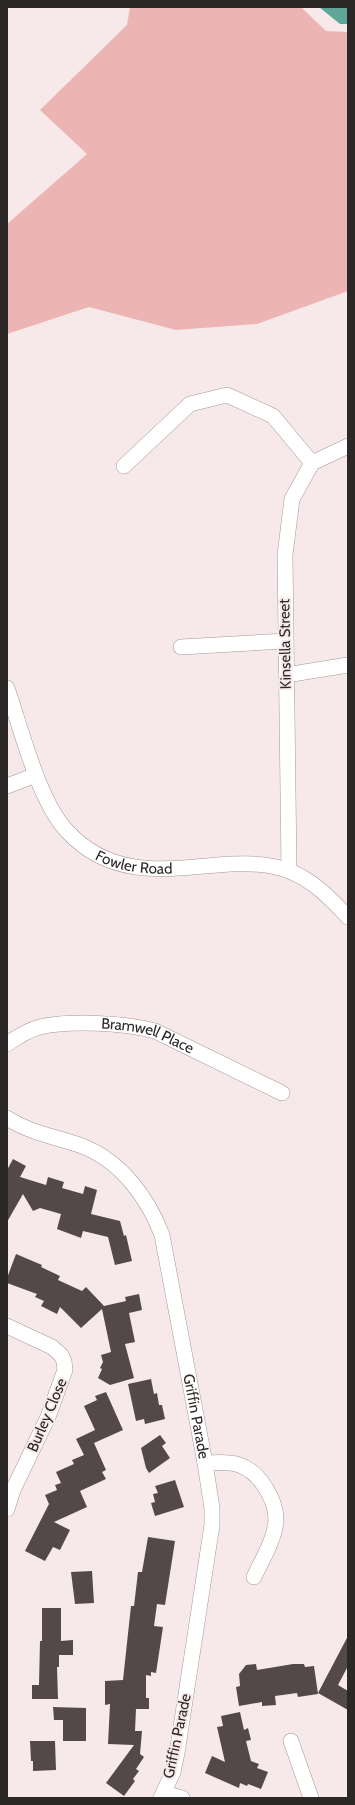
<svg xmlns="http://www.w3.org/2000/svg" width="355" height="1805" font-family="Cabin,sans-serif">
<rect width="100%" height="100%" fill="#f7e9e9"/>
<polygon fill="#ecb5b4" points="130,7 301,7 326,31 348,32 348,291 257,324 176,330 89,307 7,334 7,224 87,154 40,110 127,25"/>
<polygon fill="#5ea798" points="319,7 348,7 348,24 340,24"/>
<g fill="#544949">
<polygon points="13,1159 26,1166 20,1177 46,1185 48,1177 64,1182 62,1188 83,1194 85,1186 97,1190 91,1214 120,1221 124,1236 126,1235 132,1261 115,1265 108,1237 83,1231 81,1238 57,1229 61,1214 40,1208 33,1211 23,1194 7,1222 7,1170"/>
<polygon points="16,1254 42,1265 41,1267 60,1276 58,1280 82,1291 86,1287 104,1306 126,1301 125,1297 139,1294 142,1310 129,1313 135,1342 125,1344 134,1378 110,1385 98,1378 102,1369 100,1368 103,1362 101,1355 111,1352 102,1309 81,1328 60,1307 57,1314 41,1306 44,1301 35,1297 37,1294 7,1283 7,1278"/>
<polygon points="151,1379 154,1394 157,1393 159,1405 162,1405 165,1419 145,1424 144,1419 136,1421 128,1384"/>
<polygon points="106,1392 123,1430 94,1443 106,1470 102,1472 106,1479 80,1491 87,1507 54,1522 70,1530 60,1550 53,1547 45,1561 25,1551 49,1504 45,1495 57,1490 55,1485 61,1483 56,1472 74,1464 72,1460 84,1455 76,1439 95,1430 84,1406 97,1400 95,1396"/>
<polygon points="160,1435 166,1443 162,1446 170,1458 149,1473 146,1468 141,1448"/>
<polygon points="175,1480 184,1507 155,1516 151,1503 155,1502 153,1494 158,1493 155,1486"/>
<polygon points="148,1537 175,1541 165,1605 157,1604 154,1626 163,1627 156,1673 151,1672 151,1676 146,1675 146,1698 149,1698 149,1709 136,1709 135,1731 142,1731 140,1754 144,1757 136,1769 139,1771 133,1779 135,1781 124,1796 106,1783 134,1745 108,1744 110,1704 105,1705 105,1681 123,1680 131,1606 134,1606 138,1572 142,1572"/>
<polygon points="92,1571 94,1603 75,1604 71,1572"/>
<polygon points="42,1608 61,1608 61,1641 73,1640 73,1655 59,1655 59,1667 57,1667 58,1699 32,1699 32,1685 39,1685 40,1641 42,1641"/>
<polygon points="348,1636 348,1666 338,1685 348,1691 348,1710 318,1693"/>
<polygon points="256,1664 257,1670 293,1664 304,1664 305,1667 314,1666 318,1694 298,1697 297,1693 275,1696 276,1705 262,1706 262,1702 239,1706 236,1687 240,1686 239,1674 246,1665"/>
<polygon points="53,1707 86,1708 86,1741 63,1741 63,1720 54,1720"/>
<polygon points="240,1712 244,1730 248,1728 251,1740 246,1741 251,1761 259,1764 257,1768 268,1772 261,1789 248,1784 247,1786 240,1783 239,1788 205,1773 212,1756 225,1762 217,1727 223,1726 221,1716"/>
<polygon points="30,1741 55,1741 56,1770 33,1771 33,1761 31,1761"/>
</g>
<g fill="none" stroke-linecap="round" stroke-linejoin="round">
<g stroke="#a49898" stroke-width="16">
<g id="minor">
<polyline points="124,466 190,404 227,395 273,416 312,463"/>
<polyline points="181,647 285,641"/>
<polyline points="286,675 348,665"/>
<path id="s1" d="M7,688C21,728 39,803 68,832C110,877 162,870 217,865C240,863 267,862 289,871C313,880 331,899 348,917"/>
<polyline points="7,786 36,775"/>
<polyline points="289,870 285,555 292,499 312,463 348,446"/>
<path id="s2" d="M7,1044C17,1037 28,1030 40,1027C70,1020 125,1023 155,1031L282,1093"/>
<path id="s3" d="M7,1118C30,1133 57,1137 82,1146C121,1161 148,1198 162,1235L205,1463L212,1508V1525L177,1753L173,1772L161,1798"/>
<polyline points="7,1326 52,1347 61,1355 64,1361 65,1370 48,1417 13,1490 7,1509"/>
<path d="M205,1463C216,1463 228,1461 239,1465C259,1471 276,1499 276,1520C275,1539 262,1560 254,1577"/>
<polyline points="291,1741 311,1798"/>
<polyline points="164,1793 182,1798"/>
</g>
</g>
<use href="#minor" stroke="#fff" stroke-width="15"/>
</g>
<g text-anchor="middle" stroke-width="4" stroke-linejoin="round" paint-order="stroke">
<g font-size="15" fill="#2d2828" stroke="#f7e9e9">
<text transform="translate(285 644) rotate(-91)" y="5">Kinsella Street</text>
<text dy="5" stroke="none"><textPath href="#s1" startOffset="233">Fowler Road</textPath></text>
<text dy="5" stroke="none"><textPath href="#s2" startOffset="147">Bramwell Place</textPath></text>
<text transform="translate(47 1415) rotate(-67)" y="5">Burley Close</text>
<text dy="5" stroke="none"><textPath href="#s3" startOffset="388">Griffin Parade</textPath></text>
<text transform="translate(177 1736) rotate(-78)" y="5">Griffin Parade</text>
</g>
</g>
<rect width="355" height="1805" fill="none" stroke="#2d2828" stroke-width="16"/>
</svg>
